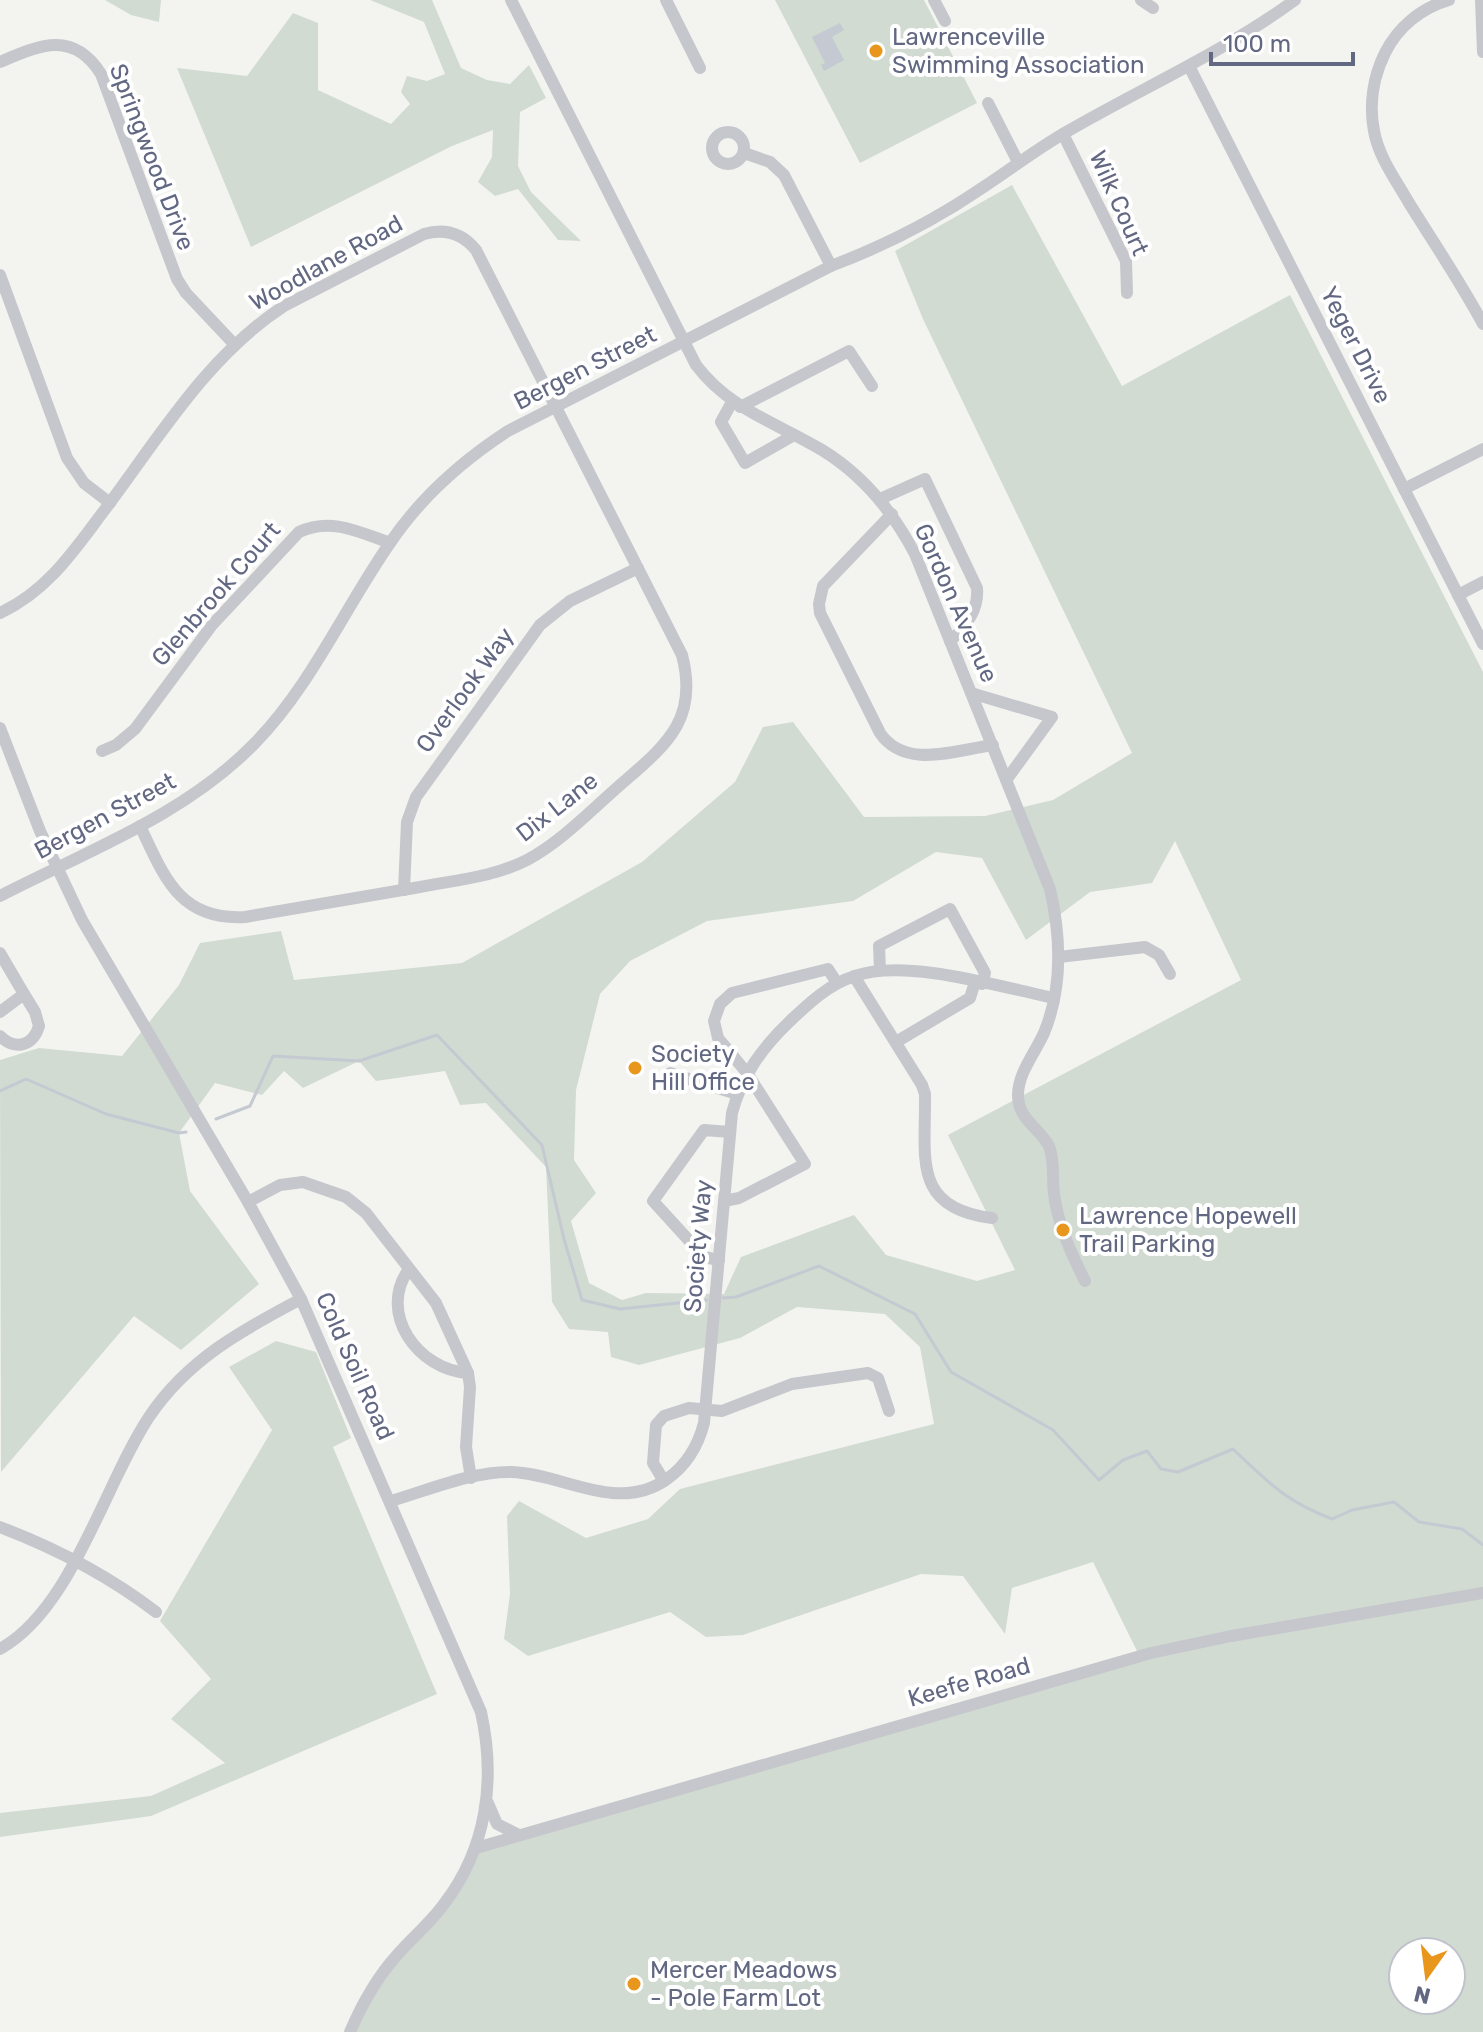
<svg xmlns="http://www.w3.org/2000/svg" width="1483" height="2032" font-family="Rubik,sans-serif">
<rect width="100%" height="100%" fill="#f3f4f0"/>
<g fill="#d1dbd2" fill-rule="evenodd">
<polygon points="105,0 161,0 159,22 131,15"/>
<polygon points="370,0 432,0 461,68 487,80 510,84 529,65 546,98 520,112 518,166 531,192 581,241 558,240 518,189 495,196 478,182 492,157 493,130 452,146 251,247 177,68 247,76 293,13 318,23 318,90 391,124 410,104 401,92 407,76 427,81 445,74 424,22"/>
<polygon points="775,0 924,0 977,103 860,163"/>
<path d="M1012,185L1122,386L1290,295L1483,672V2032H350L368,1995L432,1920L476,1848L1138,1653L1093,1562L1012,1588L1005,1634L963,1576L921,1574L743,1635L706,1637L670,1612L528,1656L504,1639L510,1594L507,1516L519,1501L586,1538L648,1519L680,1489L934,1424L920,1347L885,1314L797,1307L740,1338L639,1365L611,1357L608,1332L569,1329L552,1302L546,1167L486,1103L460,1105L445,1071L376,1081L359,1061L303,1088L284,1071L262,1095L215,1083L179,1133L190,1191L259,1284L181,1350L134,1316L1,1472L0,1060L39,1048L122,1056L179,985L200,943L281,931L294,980L462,963L642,862L735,782L763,727L793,722L864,817L985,816L1053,800L1132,753L923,319L895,251ZM1175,841L1241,980L948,1135L1015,1270L977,1281L886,1255L854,1215L741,1257L724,1294L646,1293L622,1300L589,1283L571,1221L596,1193L574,1160L576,1090L600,994L630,961L707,921L853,901L936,852L982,858L1026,940L1090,892L1152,883ZM1403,1952H1451V2000H1403Z"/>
<polygon points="276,1341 316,1352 351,1438 333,1447 437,1694 151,1816 0,1837 0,1813 151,1796 225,1763 171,1719 211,1679 160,1621 272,1430 229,1367"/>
</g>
<polygon fill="#c5c9d2" points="840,23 844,30 832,37 844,60 824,71 821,65 825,63 812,37"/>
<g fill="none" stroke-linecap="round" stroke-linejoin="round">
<g stroke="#c5c9d2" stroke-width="3">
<polyline points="0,1091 26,1079 106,1114 179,1133 186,1132"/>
<polyline points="216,1119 250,1106 273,1056 359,1061 437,1035 542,1145 564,1239 582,1300 620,1309 707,1300"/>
<path d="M723,1298L736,1297L819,1266L915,1314L951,1372L1053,1430L1099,1480L1123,1460L1147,1451L1161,1469L1178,1472L1233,1449C1269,1483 1285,1501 1332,1519L1352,1510L1394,1502L1419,1522L1462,1529L1483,1545"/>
</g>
<g stroke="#c6c7cc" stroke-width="12">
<path d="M511,0L696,365C729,409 777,423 822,450C863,475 893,512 915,554L1050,889C1061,937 1063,987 1044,1033C1035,1053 1018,1073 1018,1095C1018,1120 1039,1127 1049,1146C1055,1161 1052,1179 1054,1194C1058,1225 1071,1253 1085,1281"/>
<polyline points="666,0 700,68"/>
<polyline points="934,0 945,21"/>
<polyline points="1141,0 1153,8"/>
<path d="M1449,0C1421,8 1398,27 1385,53C1373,77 1369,105 1374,131C1379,158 1396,180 1409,203C1434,243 1461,283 1483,324"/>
<polyline points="1481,0 1483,52"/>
<path d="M0,62C40,45 73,30 101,74L177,279L186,293L234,344"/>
<polyline points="1189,66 1483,644"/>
<polyline points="988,103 1018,162"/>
<circle cx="728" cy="148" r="16"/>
<polyline points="1063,134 1126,261 1127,293"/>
<polyline points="744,153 770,162 784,175 831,266"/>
<polyline points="0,275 67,458 84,483 110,503"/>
<polyline points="732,402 721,422 745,463 794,435"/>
<polyline points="740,407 849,351 872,386"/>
<polyline points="1404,489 1483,449"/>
<path d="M880,499L925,479L977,588C979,610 966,627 950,641"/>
<path d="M892,514L823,586L819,604L820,613L880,733C905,770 956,750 993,745"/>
<polyline points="1458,595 1483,582"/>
<path d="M0,613C47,591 73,552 103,512C158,439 207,356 284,306L424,234C445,228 462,233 476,250L682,655C698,716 670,742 627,779C595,806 564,840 527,860C494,877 456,880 420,887C362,897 304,907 245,917C179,921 164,876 140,826"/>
<polyline points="971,693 1052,717 1007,779"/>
<path d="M0,728L40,831L82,920L248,1202L301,1299L481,1712C496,1780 487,1848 444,1904C431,1922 413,1937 398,1954C377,1977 362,2004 350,2032"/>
<path d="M102,751L116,745L135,729L212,625L299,532C331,517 359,532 390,543"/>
<polyline points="404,890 407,822 416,797 540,625 570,601 638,568"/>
<path d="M0,896C87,851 185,815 254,744C311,686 344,609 390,543C421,497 462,461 508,431L831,266C884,246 935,220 982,188C1011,169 1038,148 1068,131C1144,87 1224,52 1295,0"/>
<polyline points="0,953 24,994"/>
<polyline points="1059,957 1145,947 1159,955 1170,974"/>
<polyline points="880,970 879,946 950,909 985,973 982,984"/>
<path d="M854,976L922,1085L925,1094C926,1157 911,1208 992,1218"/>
<path d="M0,1012L24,994L35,1012L39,1026C33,1046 15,1051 0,1036"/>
<polyline points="896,1042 970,998 975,982"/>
<polyline points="670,1073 737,1094"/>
<polyline points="724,1201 739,1198 805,1164 747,1073 718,1038 714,1021 720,1004 732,993 828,969 837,983"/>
<polyline points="248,1202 280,1185 303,1182 346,1197 366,1213 436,1303 468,1373 470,1387 466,1447 471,1478"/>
<polyline points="719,1260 704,1257 653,1201 704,1130 730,1132"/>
<path d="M409,1269C377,1313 418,1370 468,1373"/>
<polyline points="664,1481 653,1463 656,1425 664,1416 689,1408 722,1411 792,1384 868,1373 878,1378 889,1411"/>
<path d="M391,1501C429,1490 472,1471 512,1472C564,1474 618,1514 667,1479C687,1465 698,1446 704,1423L732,1113C742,1075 762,1048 790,1021C809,1003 829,984 855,976C906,958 1000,987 1054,998"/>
<path d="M0,1527C55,1548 109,1576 156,1612"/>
<path d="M0,1649C72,1609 104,1485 149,1417C187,1360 242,1330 301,1299"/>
<polyline points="488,1803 497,1824 519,1835"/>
<polyline points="476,1848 1151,1653 1231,1636 1483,1593"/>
</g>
</g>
<g fill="#e8961c" stroke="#fff" stroke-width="3">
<circle cx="876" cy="51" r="8"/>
<circle cx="635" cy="1068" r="8"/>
<circle cx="1063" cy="1230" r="8"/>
<circle cx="634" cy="1984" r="8"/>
</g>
<g text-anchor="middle" stroke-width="8" stroke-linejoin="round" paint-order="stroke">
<g font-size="24" fill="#626882" stroke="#fff" text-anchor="start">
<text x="892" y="45">Lawrenceville<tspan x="892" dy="28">Swimming Association</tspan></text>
<text x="651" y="1062">Society<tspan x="651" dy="28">Hill Office</tspan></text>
<text x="1079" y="1224">Lawrence Hopewell<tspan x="1079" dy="28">Trail Parking</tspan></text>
<text x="650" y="1978">Mercer Meadows<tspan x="650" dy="28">- Pole Farm Lot</tspan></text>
</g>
<g font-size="24" fill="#626882" stroke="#fff">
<text transform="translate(152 157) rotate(69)" y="8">Springwood Drive</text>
<text transform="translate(1119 203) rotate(66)" y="8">Wilk Court</text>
<text transform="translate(326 263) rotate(-29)" y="8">Woodlane Road</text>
<text transform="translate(1356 345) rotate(63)" y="8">Yeger Drive</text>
<text transform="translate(585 368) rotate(-27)" y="8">Bergen Street</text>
<text transform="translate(216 594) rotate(-49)" y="8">Glenbrook Court</text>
<text transform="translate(956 603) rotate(66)" y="8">Gordon Avenue</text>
<text transform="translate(465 690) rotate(-54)" y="8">Overlook Way</text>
<text transform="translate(557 807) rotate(-38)" y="8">Dix Lane</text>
<text transform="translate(105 816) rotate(-28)" y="8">Bergen Street</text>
<text transform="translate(698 1246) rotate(-85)" y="8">Society Way</text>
<text transform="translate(355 1366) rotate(66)" y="8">Cold Soil Road</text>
<text transform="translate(969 1682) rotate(-16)" y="8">Keefe Road</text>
</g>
</g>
<g transform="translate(1427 1976) rotate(194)"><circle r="38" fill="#ffffff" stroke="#c0c3cd" stroke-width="2"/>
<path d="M0-6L14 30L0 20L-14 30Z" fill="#e8961c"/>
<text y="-12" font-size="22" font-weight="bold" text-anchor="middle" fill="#626882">N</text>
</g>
<path d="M1211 52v12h142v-12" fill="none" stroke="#626882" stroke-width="4"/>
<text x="1223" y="52" font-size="24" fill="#626882" stroke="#ffffff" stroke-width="6" paint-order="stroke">100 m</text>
</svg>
